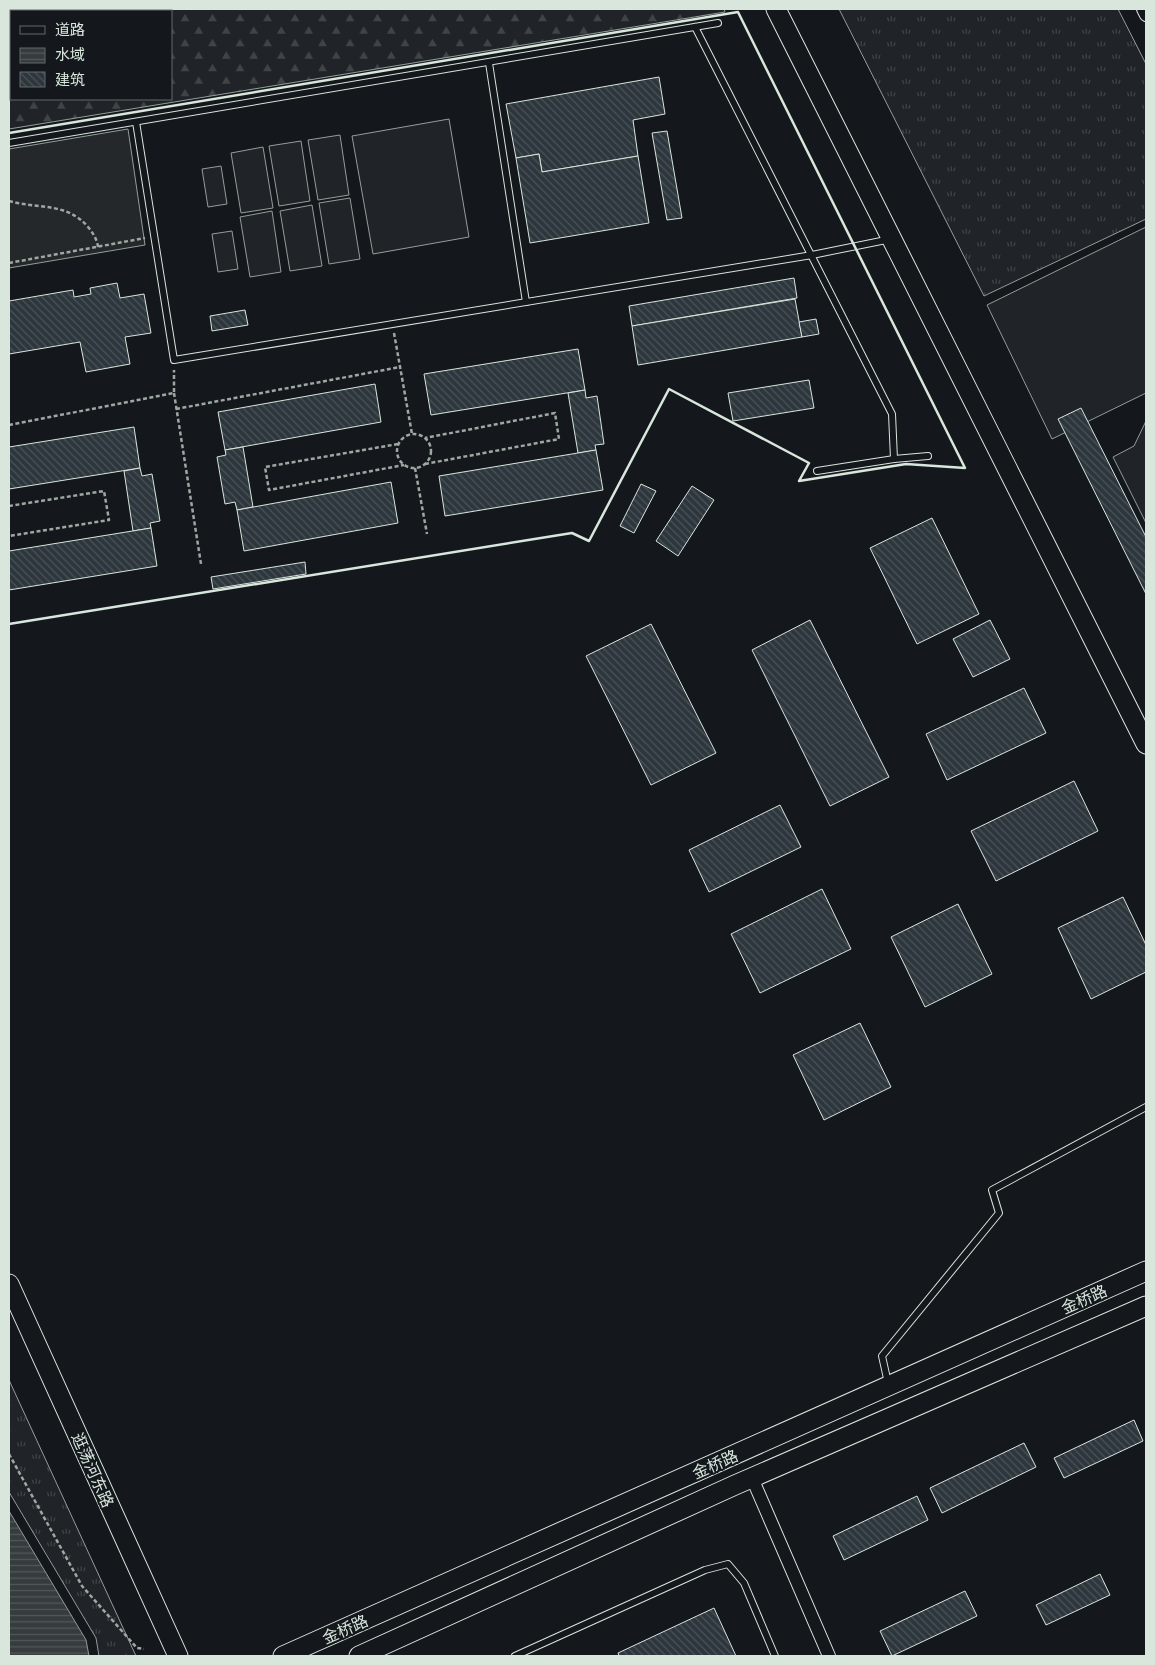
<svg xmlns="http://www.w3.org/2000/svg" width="1155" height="1665" font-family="'Fira Sans','Noto Sans SC',sans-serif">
<defs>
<pattern id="grass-tufts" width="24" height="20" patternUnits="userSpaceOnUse" patternTransform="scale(1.25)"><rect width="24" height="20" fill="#202428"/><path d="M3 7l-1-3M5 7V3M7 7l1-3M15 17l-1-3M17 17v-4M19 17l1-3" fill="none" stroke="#404447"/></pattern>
<pattern id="forest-firs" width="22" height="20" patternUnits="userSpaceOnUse" patternTransform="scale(1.25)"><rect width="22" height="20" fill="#202428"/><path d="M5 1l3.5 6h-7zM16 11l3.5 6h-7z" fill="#404447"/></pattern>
<pattern id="water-rules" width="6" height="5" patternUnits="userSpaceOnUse" patternTransform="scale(1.25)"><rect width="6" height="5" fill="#363b3e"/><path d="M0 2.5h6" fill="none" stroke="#525759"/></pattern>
<pattern id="building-back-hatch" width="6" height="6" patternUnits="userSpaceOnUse" patternTransform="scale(1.25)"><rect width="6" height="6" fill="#2c363c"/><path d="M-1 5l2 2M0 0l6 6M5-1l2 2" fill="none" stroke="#4a5358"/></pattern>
</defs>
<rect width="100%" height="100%" fill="#14181c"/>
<g fill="url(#grass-tufts)" stroke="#939e99">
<polygon points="839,9 1118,9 1146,64 1146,219 984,296"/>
<polygon points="9,1380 136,1656 99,1656 96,1638 9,1492"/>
</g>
<polygon fill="url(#forest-firs)" stroke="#939e99" points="127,9 724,9 725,12 9,129 9,28 11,28 11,99 171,99 171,11 111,11"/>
<g fill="#202428" stroke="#939e99">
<polygon points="449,119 469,237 373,254 352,136"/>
<polygon points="340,135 349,195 318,200 308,140"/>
<polygon points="301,141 310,201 279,206 269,146"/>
<polygon points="263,147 273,208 241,213 231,153"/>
<polygon points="221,166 227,204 208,207 202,169"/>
<polygon points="350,198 360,259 329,264 319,203"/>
<polygon points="312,205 322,266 290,271 280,211"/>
<polygon points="272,211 281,272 250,277 240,217"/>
<polygon points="1146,227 1146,393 1052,439 987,305"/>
<polygon points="232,231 238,269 218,272 212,234"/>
<polygon points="1146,421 1146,523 1113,457 1134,446"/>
</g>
<polygon fill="#24282b" stroke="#939e99" points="128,129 145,245 9,268 9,149"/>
<polygon fill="url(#water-rules)" stroke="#939e99" points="9,1511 86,1640 89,1656 9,1656"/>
<g fill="url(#building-back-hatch)" stroke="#d8e6dc">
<polygon points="659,77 665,114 633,120 638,156 542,172 539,154 516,158 506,104"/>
<polygon points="667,131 682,218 667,220 652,133"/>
<polygon points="539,154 542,172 638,156 649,223 530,243 516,158"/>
<polygon points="794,278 797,298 632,326 629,306"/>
<polygon points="117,283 120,298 144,294 151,333 125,337 130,364 86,372 80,342 9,354 9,301 73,290 74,297 91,294 90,288"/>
<polygon points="795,299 802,337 638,365 632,326"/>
<polygon points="245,310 248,325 212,331 210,316"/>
<polygon points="816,319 819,334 802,337 799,322"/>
<polygon points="578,349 585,390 431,415 424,374"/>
<polygon points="809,380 814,408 733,421 728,393"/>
<polygon points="375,384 381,422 225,450 218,412"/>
<polygon points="585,390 586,398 597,396 604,444 595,445 596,450 578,453 568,393"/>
<polygon points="1081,408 1146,537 1146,594 1058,419"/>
<polygon points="134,427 140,468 9,489 9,447"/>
<polygon points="243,447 253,507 237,510 235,502 225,504 217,457 226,455 225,450"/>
<polygon points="596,450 603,490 445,516 439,476"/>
<polygon points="140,468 142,476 152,474 160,521 150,523 151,528 133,531 124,471"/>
<polygon points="391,482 398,523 244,551 237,510"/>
<polygon points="641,484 656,491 634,533 620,526"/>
<polygon points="692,486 714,500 678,556 656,541"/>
<polygon points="932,518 979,614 917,644 870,548"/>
<polygon points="151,528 157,566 9,590 9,551"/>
<polygon points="305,562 306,574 213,589 211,577"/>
<polygon points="810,620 889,777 830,806 752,650"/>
<polygon points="990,620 1010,659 973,677 953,639"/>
<polygon points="651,624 716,753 651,785 586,656"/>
<polygon points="1024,688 1046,733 947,780 926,734"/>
<polygon points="1074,781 1098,831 996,881 971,831"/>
<polygon points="780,805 801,847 709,892 689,850"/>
<polygon points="822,889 851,949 760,993 731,934"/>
<polygon points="1123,897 1146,945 1146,972 1091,999 1058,928"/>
<polygon points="958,904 992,974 925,1007 891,937"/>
<polygon points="860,1023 891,1087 824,1120 793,1055"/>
<polygon points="1134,1420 1143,1441 1064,1478 1054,1458"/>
<polygon points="1024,1443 1036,1467 942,1513 930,1488"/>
<polygon points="917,1496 928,1520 844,1560 833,1536"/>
<polygon points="1100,1574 1110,1595 1046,1625 1036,1605"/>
<polygon points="965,1591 977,1616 892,1656 880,1631"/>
<polygon points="714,1608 736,1656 619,1656 618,1653"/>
</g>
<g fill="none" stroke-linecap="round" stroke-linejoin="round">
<g stroke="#d8e6dc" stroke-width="8">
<g id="lane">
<polyline points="695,27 892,414 894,459"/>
<polyline points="489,63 526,302"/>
<polyline points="136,122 174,360 812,255 891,239"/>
<polyline points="9,143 718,23"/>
<polyline points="817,471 894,459 928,456"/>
<polyline points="888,1383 882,1356 999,1213 992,1190 1146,1107"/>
<polyline points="515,1656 705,1570 728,1564 744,1583 775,1656"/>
</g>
</g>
<g stroke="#d8e6dc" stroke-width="14">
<g id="street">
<polyline points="1143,9 1146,15"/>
<polyline points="752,1478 829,1656"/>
</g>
</g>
<g stroke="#d8e6dc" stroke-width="21">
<g id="secondary">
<polyline points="776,9 1146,744"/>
<polyline points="9,1284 178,1656"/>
<polyline points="283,1656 1146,1271"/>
<polyline points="359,1656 735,1485 1146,1306"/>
</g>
</g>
<g stroke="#9da8a2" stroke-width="2.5" stroke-dasharray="4 2.5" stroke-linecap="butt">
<path d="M9,201C37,209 67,202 88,227C93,233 97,239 98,247"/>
<polyline points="9,263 145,238"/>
<polyline points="394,333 412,434"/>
<polyline points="174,393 201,564"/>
<polyline points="176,409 400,367"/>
<polyline points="9,425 174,393 174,370"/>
<circle cx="414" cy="451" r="17"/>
<polyline points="398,444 265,467 269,490 404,465"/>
<polyline points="425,464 559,439 555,413 425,438"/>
<polyline points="415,468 427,534"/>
<polyline points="9,506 104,491 109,520 9,536"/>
<polyline points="9,1454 82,1586 137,1648 144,1649"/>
</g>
<use href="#lane" stroke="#14181c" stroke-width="6"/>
<use href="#street" stroke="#14181c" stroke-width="12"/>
<use href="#secondary" stroke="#14181c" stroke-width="19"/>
<polyline stroke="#d8e6dc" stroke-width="2.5" points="9,133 738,12 965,468 906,464 799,481 809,463 669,389 589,541 572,533 9,624"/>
</g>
<g text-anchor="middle" stroke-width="4" stroke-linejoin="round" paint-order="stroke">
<g font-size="16" fill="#d8e6dc" stroke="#14181c">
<text transform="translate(1084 1299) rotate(-24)" y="6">金桥路</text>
<text transform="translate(715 1464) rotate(-24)" y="6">金桥路</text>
<text transform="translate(93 1470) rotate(66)" y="6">逛荡河东路</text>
<text transform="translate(345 1629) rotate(-24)" y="6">金桥路</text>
</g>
</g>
<rect width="1155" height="1665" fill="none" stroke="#d8e6dc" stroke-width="20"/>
<rect x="10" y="10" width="162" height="90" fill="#14181c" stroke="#626a69"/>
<rect x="20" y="26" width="25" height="8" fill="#14181c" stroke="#626a69"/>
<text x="55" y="35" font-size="15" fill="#d8e6dc">道路</text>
<rect x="20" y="48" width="25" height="15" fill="url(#water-rules)" stroke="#626a69"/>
<text x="55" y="60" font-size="15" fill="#d8e6dc">水域</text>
<rect x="20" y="72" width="25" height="15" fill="url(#building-back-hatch)" stroke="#626a69"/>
<text x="55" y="85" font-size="15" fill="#d8e6dc">建筑</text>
</svg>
